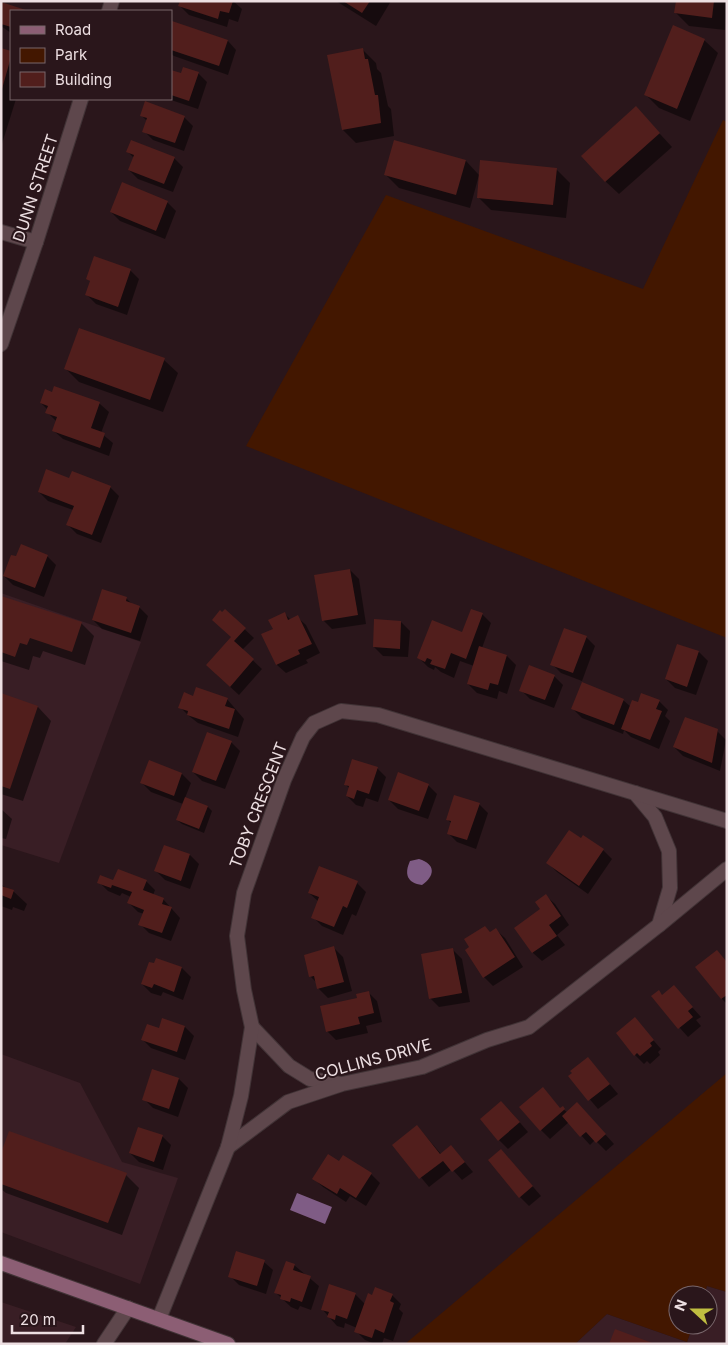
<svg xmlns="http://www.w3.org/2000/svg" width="728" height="1345" font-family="Inter,sans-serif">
<rect width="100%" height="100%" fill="#2a161b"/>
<g fill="#391e25">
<polygon points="1,593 141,642 59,863 1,845"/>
<polygon points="1,1054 80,1083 122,1162 178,1178 140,1284 1,1232"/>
<polygon points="707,1286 727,1292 727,1344 575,1344 607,1314 687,1342 693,1325 708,1325 708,1295 704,1295"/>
<polygon points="1,1302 76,1327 65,1344 1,1344"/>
</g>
<g fill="#431700">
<polygon points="723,120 727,122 727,638 246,446 386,195 643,289"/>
<polygon points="727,1073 727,1292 707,1286 704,1295 678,1295 678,1325 693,1325 687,1342 607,1314 575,1344 405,1344"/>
</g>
<g fill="#7f5c85">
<path d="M419,859C436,864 435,876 422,885C407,883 404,874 410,861Z"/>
<polygon points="297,1193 332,1207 325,1224 290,1210"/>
</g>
<g fill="#0007">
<polygon points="181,1 233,1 242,9 238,22 229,19 227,27 189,15 180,6"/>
<polygon points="336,1 391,1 376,26"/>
<polygon points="677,1 727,1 725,30 689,26 676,13"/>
<polygon points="1,3 26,11 11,11 11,33 1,26"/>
<polygon points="173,22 228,41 236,50 228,75 174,56 171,54 171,27"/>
<polygon points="704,40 718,53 690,121 659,108 646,95"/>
<polygon points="1,49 11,52 11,99 16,99 1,147"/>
<polygon points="362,49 376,63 377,69 381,73 388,106 391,109 394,136 356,143 343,130"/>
<polygon points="171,71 182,75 198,73 207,82 198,109 168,99 171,99"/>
<polygon points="636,108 672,147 619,194 605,181"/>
<polygon points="142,116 184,117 193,126 184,151 153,140 144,131 147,121"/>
<polygon points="128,152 174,158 183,167 173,192 138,179 129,170 134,158"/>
<polygon points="466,161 479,175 470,208 399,188 386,175"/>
<polygon points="556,169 570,183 566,218 491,210 478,197"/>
<polygon points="167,202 176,211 165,239 120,221 111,212"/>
<polygon points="130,270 139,279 127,315 96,304 87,295 91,282 88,279"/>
<polygon points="80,329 164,360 178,373 163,412 79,382 66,369"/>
<polygon points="55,387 100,404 109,412 101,433 113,443 109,456 63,439 54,431 56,421 47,412 48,410 41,403 52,393"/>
<polygon points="70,479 110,487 119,496 101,543 77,534 68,525 73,510 48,501 39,492"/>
<polygon points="47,556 56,565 44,597 13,585 4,576"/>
<polygon points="350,570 359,579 366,624 332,629 323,620"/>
<polygon points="1,597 81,623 94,636 85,665 43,651 40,658 33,656 29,670 1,661"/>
<polygon points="126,598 132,604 139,607 148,616 140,641 102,629 93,620"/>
<polygon points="225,611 254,638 242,650 262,669 239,695 216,674 232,637 222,614"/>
<polygon points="285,614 291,620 297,617 306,625 320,653 306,660 308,663 286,673 277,665 274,630"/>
<polygon points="482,614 491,623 482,648 507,656 516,665 507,694 499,691 497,699 477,693 468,684 474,666 460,661 454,678 441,672 435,667 434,670 428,667 419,658 463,633"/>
<polygon points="401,622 410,631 408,657 383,656 374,647"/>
<polygon points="586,637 595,646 582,681 561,673 552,664"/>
<polygon points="678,645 699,652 708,661 696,695 675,688 666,679"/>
<polygon points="554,676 563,685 554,708 530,699 521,690"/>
<polygon points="1,695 38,707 51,721 23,801 1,794"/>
<polygon points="194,697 227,699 244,719 238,737 198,723 189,716 180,707"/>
<polygon points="623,700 631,707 659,701 668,710 665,716 670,721 659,749 631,737 624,730 623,734 582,718 573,709"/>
<polygon points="717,731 726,740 720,771 683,756 674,747"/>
<polygon points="231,742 240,751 225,789 202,781 193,772"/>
<polygon points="377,768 386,777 378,802 366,798 363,807 356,805 347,796 350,789 346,785"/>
<polygon points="182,774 191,783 185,798 208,807 212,811 204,833 182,824 177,820 183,804 151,792 142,783"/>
<polygon points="428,785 437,794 428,819 398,809 389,800"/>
<polygon points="479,804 488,813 476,849 457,842 448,833 452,824 447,819"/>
<polygon points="1,809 12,819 6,839 1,838"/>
<polygon points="583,837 603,850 612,859 588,894 557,872 548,863"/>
<polygon points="165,847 190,855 199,864 190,889 165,880 156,871"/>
<polygon points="146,881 155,890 153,895 163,899 180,918 171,941 149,933 140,924 144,914 138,912 129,903 131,897 122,893 120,896 108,891 99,882"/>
<polygon points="357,883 366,892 356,916 352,914 343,935 322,926 313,917 319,902 309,893"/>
<polygon points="1,884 7,889 13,891 27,904 24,911 13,907 12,910 1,906"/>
<polygon points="546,896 555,904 569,925 557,935 565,945 542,961 533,953 515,928 542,909"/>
<polygon points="485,927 491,933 496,930 505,938 523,967 493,986 484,977 466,950 471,947"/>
<polygon points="334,948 343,957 352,991 328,998 319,989 317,983 311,977"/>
<polygon points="453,950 462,959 470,1002 439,1007 430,998"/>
<polygon points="717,951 727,962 727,1004 722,999"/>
<polygon points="156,959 182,968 191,977 183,1000 163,992 161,996 151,993 142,984 155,965"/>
<polygon points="674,987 701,1017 696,1020 701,1026 688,1037 652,997 663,996"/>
<polygon points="368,992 377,1001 382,1022 366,1026 368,1033 336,1040 327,1031"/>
<polygon points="635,1019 661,1049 658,1052 660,1055 650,1064 647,1061 644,1064 635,1055"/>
<polygon points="185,1027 194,1036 185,1060 151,1048 142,1039 159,1030"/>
<polygon points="588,1058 618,1094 598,1109 570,1076"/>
<polygon points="179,1079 188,1088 178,1117 153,1108 144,1099"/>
<polygon points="562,1108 568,1113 586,1113 614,1144 606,1151 595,1140 590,1145 569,1122 550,1139 541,1130"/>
<polygon points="510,1111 528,1132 508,1149 499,1140"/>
<polygon points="417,1126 441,1154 451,1146 473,1172 462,1180 452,1169 429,1187 394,1145"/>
<polygon points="162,1136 171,1145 163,1170 139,1162 130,1153"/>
<polygon points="343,1156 371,1174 380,1183 366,1206 350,1196 346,1202 323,1187 314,1179 339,1163"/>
<polygon points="1,1157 126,1175 139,1188 122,1235 6,1193 1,1189"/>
<polygon points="510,1160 541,1196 529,1206 520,1197"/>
<polygon points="264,1262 273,1270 266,1294 239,1285 230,1276"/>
<polygon points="294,1265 319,1286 311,1310 300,1306 298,1310 291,1307 276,1293"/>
<polygon points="355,1294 365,1304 373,1296 392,1295 401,1304 399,1309 403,1313 393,1341 384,1338 382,1344 375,1344 365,1340 356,1331 357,1328 345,1323 344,1328 337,1326 322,1309"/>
</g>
<g fill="#511e1c">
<polygon points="180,1 233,1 229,13 220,11 218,19 178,6"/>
<polygon points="343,1 370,1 362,13"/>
<polygon points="676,1 714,1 712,18 674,13"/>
<polygon points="1,2 29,11 11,11 11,27 1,24"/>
<polygon points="172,21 228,40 219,66 171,50"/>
<polygon points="673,25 705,39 677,109 644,95"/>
<polygon points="1,48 11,51 11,57 2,89"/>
<polygon points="363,48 365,59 368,59 375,95 378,95 381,123 342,130 327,55"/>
<polygon points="183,67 199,72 189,101 171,95 171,70 181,73"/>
<polygon points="145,101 185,116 175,143 142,132 147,118 140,116"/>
<polygon points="636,106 660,133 605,182 581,156"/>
<polygon points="131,140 175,157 164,184 128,170 134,155 126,152"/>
<polygon points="394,140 466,160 456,195 384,175"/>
<polygon points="480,160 557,168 553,205 477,198"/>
<polygon points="122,182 168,201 156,231 110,212"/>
<polygon points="94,256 131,269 118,307 85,295 90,281 86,279"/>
<polygon points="79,328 165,358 150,400 64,369"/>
<polygon points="54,386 100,402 91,428 105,433 100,448 52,431 57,417 45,413 48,406 40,403 45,389 52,392"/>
<polygon points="46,469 69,478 72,471 111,486 92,535 66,525 74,506 38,492"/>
<polygon points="21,544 48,555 35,588 3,576 11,555 16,556"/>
<polygon points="350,569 358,615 322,621 314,575"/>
<polygon points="102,589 127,597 126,601 140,606 131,633 92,620"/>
<polygon points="1,596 82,622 72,652 30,638 27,645 20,643 15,657 1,652"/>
<polygon points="225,609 246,628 234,641 254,659 230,687 206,665 231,637 212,620 220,610 222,612"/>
<polygon points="471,609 483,613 466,659 451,653 445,669 430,664 432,660 427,658 425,662 417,658 432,620 462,632"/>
<polygon points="285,612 288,620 298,615 312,644 298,650 300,654 276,665 261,634 273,629 268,620"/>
<polygon points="374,619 401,621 400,649 373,647"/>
<polygon points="564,628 587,636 573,673 550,665"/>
<polygon points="677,644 699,651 687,687 665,679"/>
<polygon points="479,646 507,655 498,685 490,683 488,690 467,684"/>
<polygon points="529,665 555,675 545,700 519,691"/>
<polygon points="582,682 624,699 614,725 571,709"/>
<polygon points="196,687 228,698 225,706 235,709 229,729 187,715 188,711 178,708 184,692 193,696"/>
<polygon points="1,693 38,706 10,789 1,786"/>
<polygon points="641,693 660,700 656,709 662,711 650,740 621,729 632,700 638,702"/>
<polygon points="685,717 718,729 712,763 673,747"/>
<polygon points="207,732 232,741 216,781 192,772"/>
<polygon points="352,759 378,767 369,794 357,790 354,799 346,796 349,786 344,785"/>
<polygon points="149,760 182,773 174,796 140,783"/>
<polygon points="398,772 429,784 419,811 388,800"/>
<polygon points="454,795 480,803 467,840 447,834 451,821 446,820"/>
<polygon points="185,797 208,806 199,829 176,820"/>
<polygon points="569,830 581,838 583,835 604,849 579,886 546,863"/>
<polygon points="164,845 190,854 181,881 154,871"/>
<polygon points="319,866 358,881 347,908 343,906 334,927 311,918 319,897 308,893"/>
<polygon points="118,869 147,880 143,890 164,898 162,904 172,907 162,933 138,925 144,910 127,903 132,892 112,885 111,888 97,883 100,875 113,880"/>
<polygon points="1,886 14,890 11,899 1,895"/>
<polygon points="546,894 561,916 549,925 557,936 532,953 514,928 540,909 535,902"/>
<polygon points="485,926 490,932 496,928 515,957 483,978 465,950 469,947 464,939"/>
<polygon points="334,946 344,982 317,989 314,976 309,977 304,955"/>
<polygon points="453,948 462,993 429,999 421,954"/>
<polygon points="717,950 727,962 727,995 721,999 695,967"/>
<polygon points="156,958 182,967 174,992 154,984 152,988 141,984 149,962 154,963"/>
<polygon points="674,985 693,1007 688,1011 693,1017 678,1029 651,996 659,990 662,995"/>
<polygon points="369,991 374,1013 358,1017 360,1024 326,1032 320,1006 357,998 356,994"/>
<polygon points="635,1017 654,1040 650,1043 652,1046 640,1056 637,1053 634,1056 616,1033"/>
<polygon points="162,1018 185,1026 177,1052 141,1040 147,1024 159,1028"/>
<polygon points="588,1057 610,1084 588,1101 568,1076 572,1073 570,1071"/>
<polygon points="152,1069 179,1078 169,1109 142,1100"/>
<polygon points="543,1087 560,1108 563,1106 565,1109 540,1131 519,1107"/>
<polygon points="501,1101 520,1122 498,1141 480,1119"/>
<polygon points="577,1102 606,1134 596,1143 586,1132 580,1137 562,1116"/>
<polygon points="417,1125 440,1154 451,1145 465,1162 452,1172 443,1161 419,1179 392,1145"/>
<polygon points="138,1127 163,1135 154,1162 129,1153"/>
<polygon points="9,1131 127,1173 108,1223 1,1184 1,1153"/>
<polygon points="501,1149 533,1186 519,1198 488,1160"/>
<polygon points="328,1154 339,1161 343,1155 372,1173 356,1198 340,1188 337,1194 312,1179"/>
<polygon points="236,1251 265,1260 257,1286 228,1277"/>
<polygon points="286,1261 295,1264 293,1270 311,1276 302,1302 291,1298 290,1302 280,1299 281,1295 274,1293"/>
<polygon points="329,1284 356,1293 347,1319 336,1315 335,1320 327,1317 329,1312 321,1310"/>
<polygon points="375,1287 393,1294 390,1301 394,1303 384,1333 375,1329 372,1338 354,1332 368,1293 372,1295"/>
<polygon points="615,1329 655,1344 609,1344"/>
</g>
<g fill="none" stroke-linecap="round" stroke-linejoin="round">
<g stroke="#413336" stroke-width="16">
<g id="minor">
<polyline points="1,232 36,242"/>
<polyline points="635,793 655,817 669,851 670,888 659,925"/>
<polyline points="252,1027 289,1066 310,1079 340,1084"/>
<polyline points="228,1147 288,1102 342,1084 422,1067 487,1040 529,1027 659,925 727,869"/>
<polyline points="159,1319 228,1147 241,1096 252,1027 244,990 237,936 244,893 284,780 303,737 314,723 341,711 378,715 727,821"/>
<polyline points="104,1344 128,1308"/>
</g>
</g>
<g stroke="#413336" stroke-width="16">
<g id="tertiary">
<polyline points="109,11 112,1"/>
<polyline points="1,344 36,242 81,99"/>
</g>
</g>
<g stroke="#413336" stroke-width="16">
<polyline id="secondary" points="1,1263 228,1344"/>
</g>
<use href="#minor" stroke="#5e474c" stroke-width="14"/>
<use href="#tertiary" stroke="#5e474c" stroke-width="14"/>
<use href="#secondary" stroke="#8c5e74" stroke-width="14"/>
</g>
<g text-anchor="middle" stroke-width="4" stroke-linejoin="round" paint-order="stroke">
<g font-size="16" fill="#eddfe2" stroke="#2a161b">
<text transform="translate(35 188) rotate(-72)" y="6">DUNN STREET</text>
<text transform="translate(258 805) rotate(-69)" y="6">TOBY CRESCENT</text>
<text transform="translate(373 1059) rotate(-15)" y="6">COLLINS DRIVE</text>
</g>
</g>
<rect width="728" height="1345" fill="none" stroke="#eddfe2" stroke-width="5"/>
<rect x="10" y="10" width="162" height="90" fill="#2a161b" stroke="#78666b"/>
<rect x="20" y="26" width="25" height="8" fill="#8c5e74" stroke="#78666b"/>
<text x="55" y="35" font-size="15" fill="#eddfe2">Road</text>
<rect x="20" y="48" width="25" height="15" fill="#431700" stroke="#78666b"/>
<text x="55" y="60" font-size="15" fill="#eddfe2">Park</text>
<rect x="20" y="72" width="25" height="15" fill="#511e1c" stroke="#78666b"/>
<text x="55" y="85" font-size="15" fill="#eddfe2">Building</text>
<g transform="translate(693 1310) rotate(291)"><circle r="24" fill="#2a161b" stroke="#78666b"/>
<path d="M0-4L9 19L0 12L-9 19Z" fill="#c0be41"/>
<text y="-8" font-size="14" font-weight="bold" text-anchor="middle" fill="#eddfe2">N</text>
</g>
<path d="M12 1325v8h71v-8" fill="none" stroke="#eddfe2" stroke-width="2.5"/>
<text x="20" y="1325" font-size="15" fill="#eddfe2" stroke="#2a161b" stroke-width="4" paint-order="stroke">20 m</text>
</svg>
